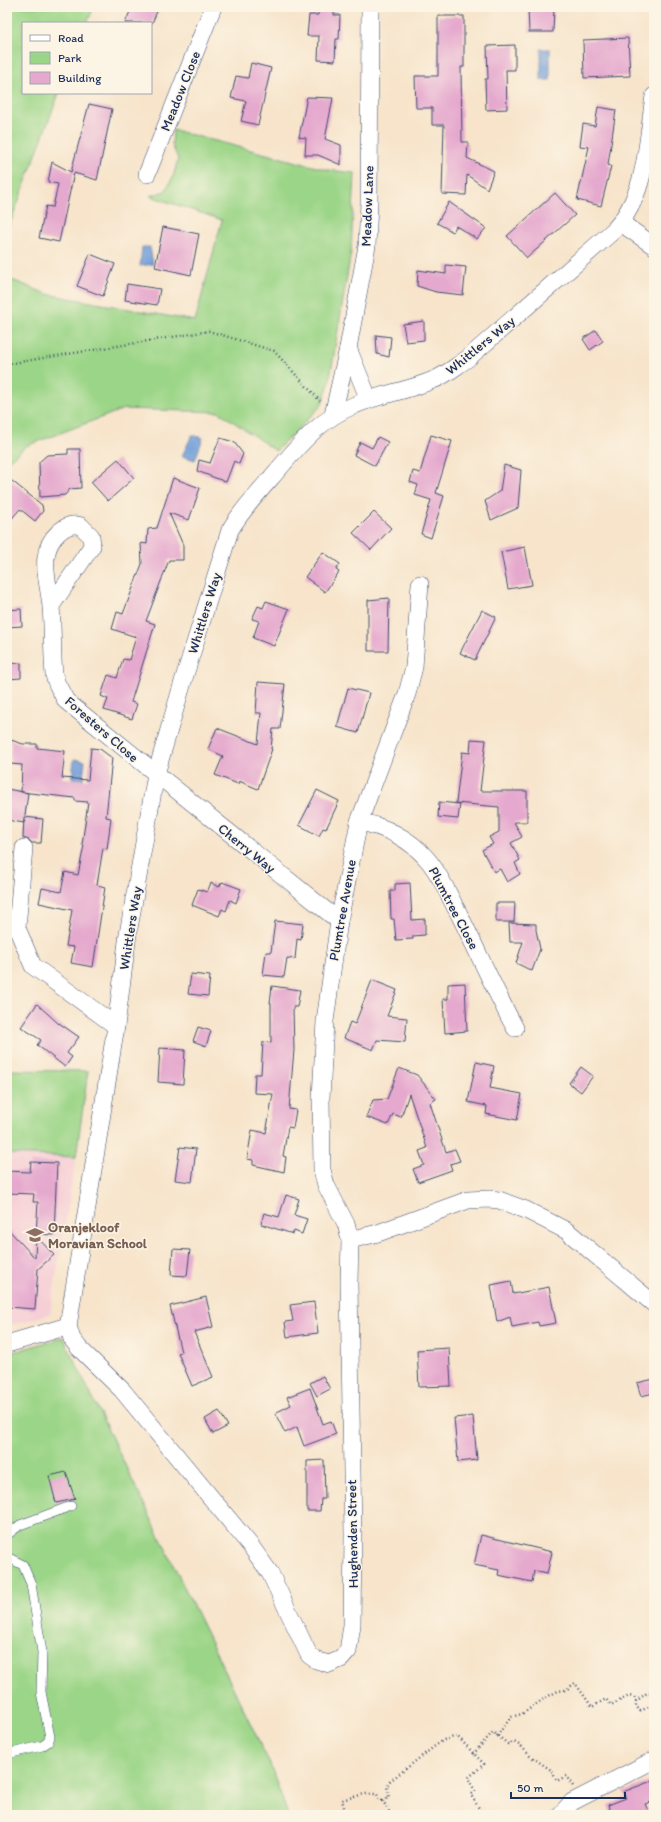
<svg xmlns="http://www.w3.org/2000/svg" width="661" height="1822" font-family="Itim,sans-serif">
<rect width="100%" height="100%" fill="#fcf5e5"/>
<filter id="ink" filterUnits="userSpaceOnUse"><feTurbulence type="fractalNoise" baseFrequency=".025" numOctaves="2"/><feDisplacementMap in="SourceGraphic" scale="8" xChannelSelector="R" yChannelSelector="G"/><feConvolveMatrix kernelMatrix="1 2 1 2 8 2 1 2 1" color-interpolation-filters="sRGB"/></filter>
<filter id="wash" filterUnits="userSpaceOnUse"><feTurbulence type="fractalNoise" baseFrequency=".012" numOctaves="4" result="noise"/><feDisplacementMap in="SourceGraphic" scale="16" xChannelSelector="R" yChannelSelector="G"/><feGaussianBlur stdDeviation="0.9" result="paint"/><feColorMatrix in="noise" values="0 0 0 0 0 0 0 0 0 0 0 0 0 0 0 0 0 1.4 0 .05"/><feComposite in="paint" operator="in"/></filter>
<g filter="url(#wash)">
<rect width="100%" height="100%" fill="#f7e4cb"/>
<polygon fill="#f6cfd6" points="7,1154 76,1157 50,1314 7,1326"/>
<g fill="#9bd587" stroke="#5b8272">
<polygon points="7,7 94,7 87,23 23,23 23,93 59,93 7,232"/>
<polygon points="173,130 328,170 355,173 351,252 329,384 321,406 276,451 219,412 124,409 26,446 7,462 7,278 47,294 195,321 222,220 150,196 165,191 173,177 178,159 172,145"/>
<polygon points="7,1070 88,1071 76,1157 7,1154"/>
<polygon points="63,1337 270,1764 288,1815 7,1815 7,1354"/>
</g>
<g fill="#709dd8" stroke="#46669b">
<rect x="541" y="49" width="9" height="31"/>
<polygon points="142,247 150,247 153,264 140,266"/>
<polygon points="192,435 203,438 195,460 182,456"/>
<polygon points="74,759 85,761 83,779 72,778"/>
</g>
<g id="blocks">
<g fill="#e5a8ce">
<polygon points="132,7 159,7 152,23 125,23"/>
<polygon points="318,7 334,7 334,15 340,15 339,39 336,39 335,61 318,60 319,36 307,36 309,15 318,15"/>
<polygon points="528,7 554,7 553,32 529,32"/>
<polygon points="438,16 464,16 464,67 461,67 462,142 468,142 467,158 494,171 487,189 467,175 466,195 442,194 444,125 432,125 432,108 416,108 415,76 438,76"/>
<polygon points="628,38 630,76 584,78 583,40"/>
<polygon points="515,45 515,70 506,70 507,109 486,110 485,79 488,79 487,46"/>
<polygon points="251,63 271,68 258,125 241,121 246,101 231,98 236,76 248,78"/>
<polygon points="307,97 333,98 325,139 341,145 341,165 318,155 305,155 306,138 299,137"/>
<polygon points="89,104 112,109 97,180 74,173 59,242 39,238 46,206 53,207 58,184 48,182 52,162 71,172"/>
<polygon points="598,107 616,110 608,165 611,166 601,206 577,200 589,147 580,146 583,124 595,126"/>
<polygon points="555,193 575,215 527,258 507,236"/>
<polygon points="449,202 486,228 477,239 456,226 453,232 437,223"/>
<polygon points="163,227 199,234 191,275 155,267"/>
<polygon points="90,254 115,264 103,296 77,286"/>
<polygon points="446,265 466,267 463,295 436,292 417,286 418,270 446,274"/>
<polygon points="127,284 160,289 157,305 125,300"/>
<polygon points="424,321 424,340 406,342 403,324"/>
<polygon points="596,330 603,341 590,350 583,339"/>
<polygon points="376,335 391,337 389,357 377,354"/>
<polygon points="431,435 452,441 436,493 444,496 431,538 421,534 431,500 415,495 418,485 410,482 413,471 420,473"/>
<polygon points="378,437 388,442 375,466 354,455 360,442 372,448"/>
<polygon points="220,438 234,442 243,454 239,464 234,461 226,482 197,471 199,460 210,463"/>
<polygon points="68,449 80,449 81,488 70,489 65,495 40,497 39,462 47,455 68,454"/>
<polygon points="118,459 134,478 108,501 91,482"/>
<polygon points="504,465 521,470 518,508 491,520 485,501 500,491"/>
<polygon points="7,477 42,505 43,511 35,521 20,509 7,524"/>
<polygon points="173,478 200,488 189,520 169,513 183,545 183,560 169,560 146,621 155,624 131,702 137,704 132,719 104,710 108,699 101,696 108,675 117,678 123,659 129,660 136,637 112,629 117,612 123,614 142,564 141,543 147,544 148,529 157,528"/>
<polygon points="374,512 391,528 371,550 353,533"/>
<polygon points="525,547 532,585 508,589 501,552"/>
<polygon points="323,552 340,564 336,570 339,572 325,592 305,577"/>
<polygon points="389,598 388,651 368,651 368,600"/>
<polygon points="266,601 289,609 274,646 253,638 259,621 252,619 258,606 263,608"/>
<polygon points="21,609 22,626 7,627 7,610"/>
<polygon points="482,610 496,617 475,660 460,653"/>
<polygon points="21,663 21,678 8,679 7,664"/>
<polygon points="258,682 285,684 280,729 273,729 271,749 272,749 258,789 239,781 238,784 215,775 223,756 208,749 217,728 258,744 261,713 256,713"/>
<polygon points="348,688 369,693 358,733 337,727"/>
<polygon points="471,739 486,740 480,791 527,791 527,822 514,822 522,837 511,843 520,860 515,863 520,874 507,882 500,869 494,872 482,850 493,844 489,837 499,832 499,807 456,803 462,752 470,753"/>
<polygon points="11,740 23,744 37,744 37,748 65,751 62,778 88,780 91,748 100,749 112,758 106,817 111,818 107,849 103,848 97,885 105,887 93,967 71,963 74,947 66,946 72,910 39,903 42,888 61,892 65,872 78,875 84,845 82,845 88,802 75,801 75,798 21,792 22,765 10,764"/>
<polygon points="7,789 28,793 24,823 7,820"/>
<polygon points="317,790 339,801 326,829 323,828 319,836 299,825"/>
<polygon points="439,802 460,804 458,819 438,817"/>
<polygon points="24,817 43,819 41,843 32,843 29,840 23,838"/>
<polygon points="222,882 241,889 236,903 230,900 226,911 222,909 219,916 192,905 198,889 207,892 211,883 219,887"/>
<polygon points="410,883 412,920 425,919 425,935 413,936 413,939 396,940 394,919 391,919 390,891 395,891 395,884"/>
<polygon points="496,903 515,903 514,922 496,922"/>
<polygon points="275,921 303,924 301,940 297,939 295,959 287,958 284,977 263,975 266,952 271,952"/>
<polygon points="509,923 536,924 536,930 540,949 532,971 516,963 523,942 510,942"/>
<polygon points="191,974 210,976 208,996 188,994"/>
<polygon points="372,980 397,990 387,1016 407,1018 405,1042 377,1040 373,1050 344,1038 350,1022 355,1024"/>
<polygon points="465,983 467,1031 445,1033 443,999 448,999 448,984"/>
<polygon points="272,986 300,990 297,1007 293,1007 294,1050 289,1109 296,1110 293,1128 288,1127 283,1156 286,1157 284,1172 253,1165 253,1160 247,1159 252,1130 266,1133 273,1094 254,1093 255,1074 261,1074 263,1042 271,1043 271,1003 270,1003"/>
<polygon points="37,1004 59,1024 59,1023 79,1037 67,1053 72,1057 65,1067 37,1045 41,1040 21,1027"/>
<polygon points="198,1027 211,1031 206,1046 193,1041"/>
<polygon points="160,1048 185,1050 183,1084 158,1082"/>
<polygon points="476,1062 494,1066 490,1088 522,1094 517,1120 486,1114 487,1106 468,1102"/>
<polygon points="581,1067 593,1076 581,1092 569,1083"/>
<polygon points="399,1068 417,1075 436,1099 430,1103 446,1152 455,1149 460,1161 450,1164 452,1170 418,1182 413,1169 424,1165 419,1151 427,1148 409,1094 401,1117 393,1114 388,1125 366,1117 373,1100 387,1099"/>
<polygon points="180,1147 196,1149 192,1182 175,1180"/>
<polygon points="31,1162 57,1163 54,1235 36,1234 38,1202 33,1202 34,1194 7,1193 7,1171 30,1172"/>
<polygon points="286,1195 299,1199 294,1215 307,1219 302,1234 294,1231 293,1234 261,1224 264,1213 279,1217"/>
<polygon points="7,1228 35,1258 36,1236 54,1255 38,1269 35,1309 7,1307"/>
<polygon points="173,1249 190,1250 187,1276 171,1275"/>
<polygon points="511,1281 513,1294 549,1287 556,1323 539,1326 538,1322 512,1327 510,1317 497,1322 491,1285"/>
<polygon points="206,1297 213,1327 194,1332 213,1377 192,1386 178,1353 181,1352 170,1306"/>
<polygon points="314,1302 318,1333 287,1337 285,1322 293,1321 290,1305"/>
<polygon points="449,1348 451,1386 419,1387 417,1350"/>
<polygon points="323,1376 330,1389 317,1396 310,1383"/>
<polygon points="654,1379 654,1393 641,1396 637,1383"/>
<polygon points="310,1388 323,1424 331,1421 336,1434 304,1446 297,1427 285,1433 275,1413 291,1405 287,1397"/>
<polygon points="219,1411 228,1426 213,1434 205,1419"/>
<polygon points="473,1416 477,1460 458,1462 454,1418"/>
<polygon points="324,1460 325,1499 321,1499 320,1511 307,1511 307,1461"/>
<polygon points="66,1472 75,1499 56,1503 49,1476"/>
<polygon points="481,1535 552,1552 547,1574 534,1571 532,1582 498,1575 499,1570 474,1565"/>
<polygon points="654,1780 654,1801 645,1804 650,1815 612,1815 608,1805 626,1798 623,1792"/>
</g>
</g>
</g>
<g filter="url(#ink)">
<use href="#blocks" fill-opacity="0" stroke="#3c4a6e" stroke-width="1"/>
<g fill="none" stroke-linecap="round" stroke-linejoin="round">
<g stroke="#3c4a6e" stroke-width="10">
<g id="lane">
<polyline points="7,1535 20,1525 71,1506"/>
<polyline points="7,1557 23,1565 31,1584 42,1652 41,1692 50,1737 48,1742 42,1746 7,1754"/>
</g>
</g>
<g stroke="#3c4a6e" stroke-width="18">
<g id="street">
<polyline points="147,174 213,7"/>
<polyline points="621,223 654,246"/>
<polyline points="348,348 369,400"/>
<polyline points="333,415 348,348 367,246 369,203 370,7"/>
<path d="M51,606L92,546L91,536L81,526C73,523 66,526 59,532C36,553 49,581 51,607C53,630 52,653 54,675L57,684L66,701L339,921"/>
<path d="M359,822C385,826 410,839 427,859C441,875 449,896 459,914C478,952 495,991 515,1028"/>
<polyline points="24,848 17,928 33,966 116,1026"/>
<polyline points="350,1240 378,1233 468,1200 489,1199 499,1200 526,1210 567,1231 654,1304"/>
<path d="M68,1326L116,1026L128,934L156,774L185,675L230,530C241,511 256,495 271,478C297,448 317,420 355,405C380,394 408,391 433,380C445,376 456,366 467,359L613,231C647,196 647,142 654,96"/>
<polyline points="7,1344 68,1326 72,1339 79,1348 122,1390 250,1545 270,1573 309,1655 316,1660 329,1664 341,1659 348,1651 352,1625 353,1535 349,1283 350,1240 346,1224 326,1185 322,1170 321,1098 325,1021 339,921 359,822 407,694 414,667 420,584"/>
<polyline points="560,1815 572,1802 654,1760"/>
</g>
</g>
<g stroke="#3c4a6e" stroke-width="2.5" stroke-dasharray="1 3" stroke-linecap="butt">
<polyline points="7,364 209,331 274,351 320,401"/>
<polyline points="654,1693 647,1693 636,1701 636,1706 640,1711 651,1706 654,1709"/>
<polyline points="497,1736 511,1717 522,1714 545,1698 558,1691 566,1690 575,1683 592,1707 606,1699 611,1705 629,1696 634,1697 636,1701"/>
<polyline points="473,1754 493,1732 508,1744 514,1742 521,1746 530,1756 551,1770 557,1781 566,1776 573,1786"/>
<polyline points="346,1815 342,1800 364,1794 377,1794 380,1801 383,1801"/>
<polyline points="391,1815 383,1801 389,1797 387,1786 390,1781 435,1746 444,1740 457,1736 484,1764 468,1778 475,1791 471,1795 483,1815"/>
</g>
<use href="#lane" stroke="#fff" stroke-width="9"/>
<use href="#street" stroke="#fff" stroke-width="17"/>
</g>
</g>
<defs>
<g id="school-bare" transform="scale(1.38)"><path d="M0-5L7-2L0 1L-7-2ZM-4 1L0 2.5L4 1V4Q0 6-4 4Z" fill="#8d6e63" stroke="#fcf5e5" stroke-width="2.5" paint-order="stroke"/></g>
</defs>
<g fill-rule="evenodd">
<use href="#school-bare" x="35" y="1235"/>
</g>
<g text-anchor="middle" stroke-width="3" stroke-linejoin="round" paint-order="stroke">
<g font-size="14" fill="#1b2f5e" stroke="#fcf5e5">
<text transform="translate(180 91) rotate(-68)" y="5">Meadow Close</text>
<text transform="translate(367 206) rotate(-88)" y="5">Meadow Lane</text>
<text transform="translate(480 345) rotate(-39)" y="5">Whittlers Way</text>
<text transform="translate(204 613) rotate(-73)" y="5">Whittlers Way</text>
<text transform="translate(102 729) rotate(41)" y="5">Foresters Close</text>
<text transform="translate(247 848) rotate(39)" y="5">Cherry Way</text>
<text transform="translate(454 908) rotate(62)" y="5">Plumtree Close</text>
<text transform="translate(342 910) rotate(-80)" y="5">Plumtree Avenue</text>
<text transform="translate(130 928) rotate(-81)" y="5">Whittlers Way</text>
<text transform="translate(352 1534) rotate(-91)" y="5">Hughenden Street</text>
</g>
<g font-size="14" font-weight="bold" fill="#785e54" stroke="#fcf5e5" text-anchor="start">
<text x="48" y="1232">Oranjekloof<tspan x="48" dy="16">Moravian School</tspan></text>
</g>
</g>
<rect width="661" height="1822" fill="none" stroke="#fcf5e5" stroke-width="24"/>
<rect x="22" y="22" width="130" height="72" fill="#fcf5e5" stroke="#a2a6af"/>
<rect x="30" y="35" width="20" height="6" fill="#ffffff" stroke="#a2a6af"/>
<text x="58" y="42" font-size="12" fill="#1b2f5e">Road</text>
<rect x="30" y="52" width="20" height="12" fill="#9bd587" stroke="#a2a6af"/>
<text x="58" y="62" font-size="12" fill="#1b2f5e">Park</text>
<rect x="30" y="72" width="20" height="12" fill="#e5a8ce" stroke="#a2a6af"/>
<text x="58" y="82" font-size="12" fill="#1b2f5e">Building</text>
<path d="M511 1792v6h114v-6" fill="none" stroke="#1b2f5e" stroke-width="2"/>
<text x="517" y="1792" font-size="12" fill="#1b2f5e" stroke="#fcf5e5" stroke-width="3" paint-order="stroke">50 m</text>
</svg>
